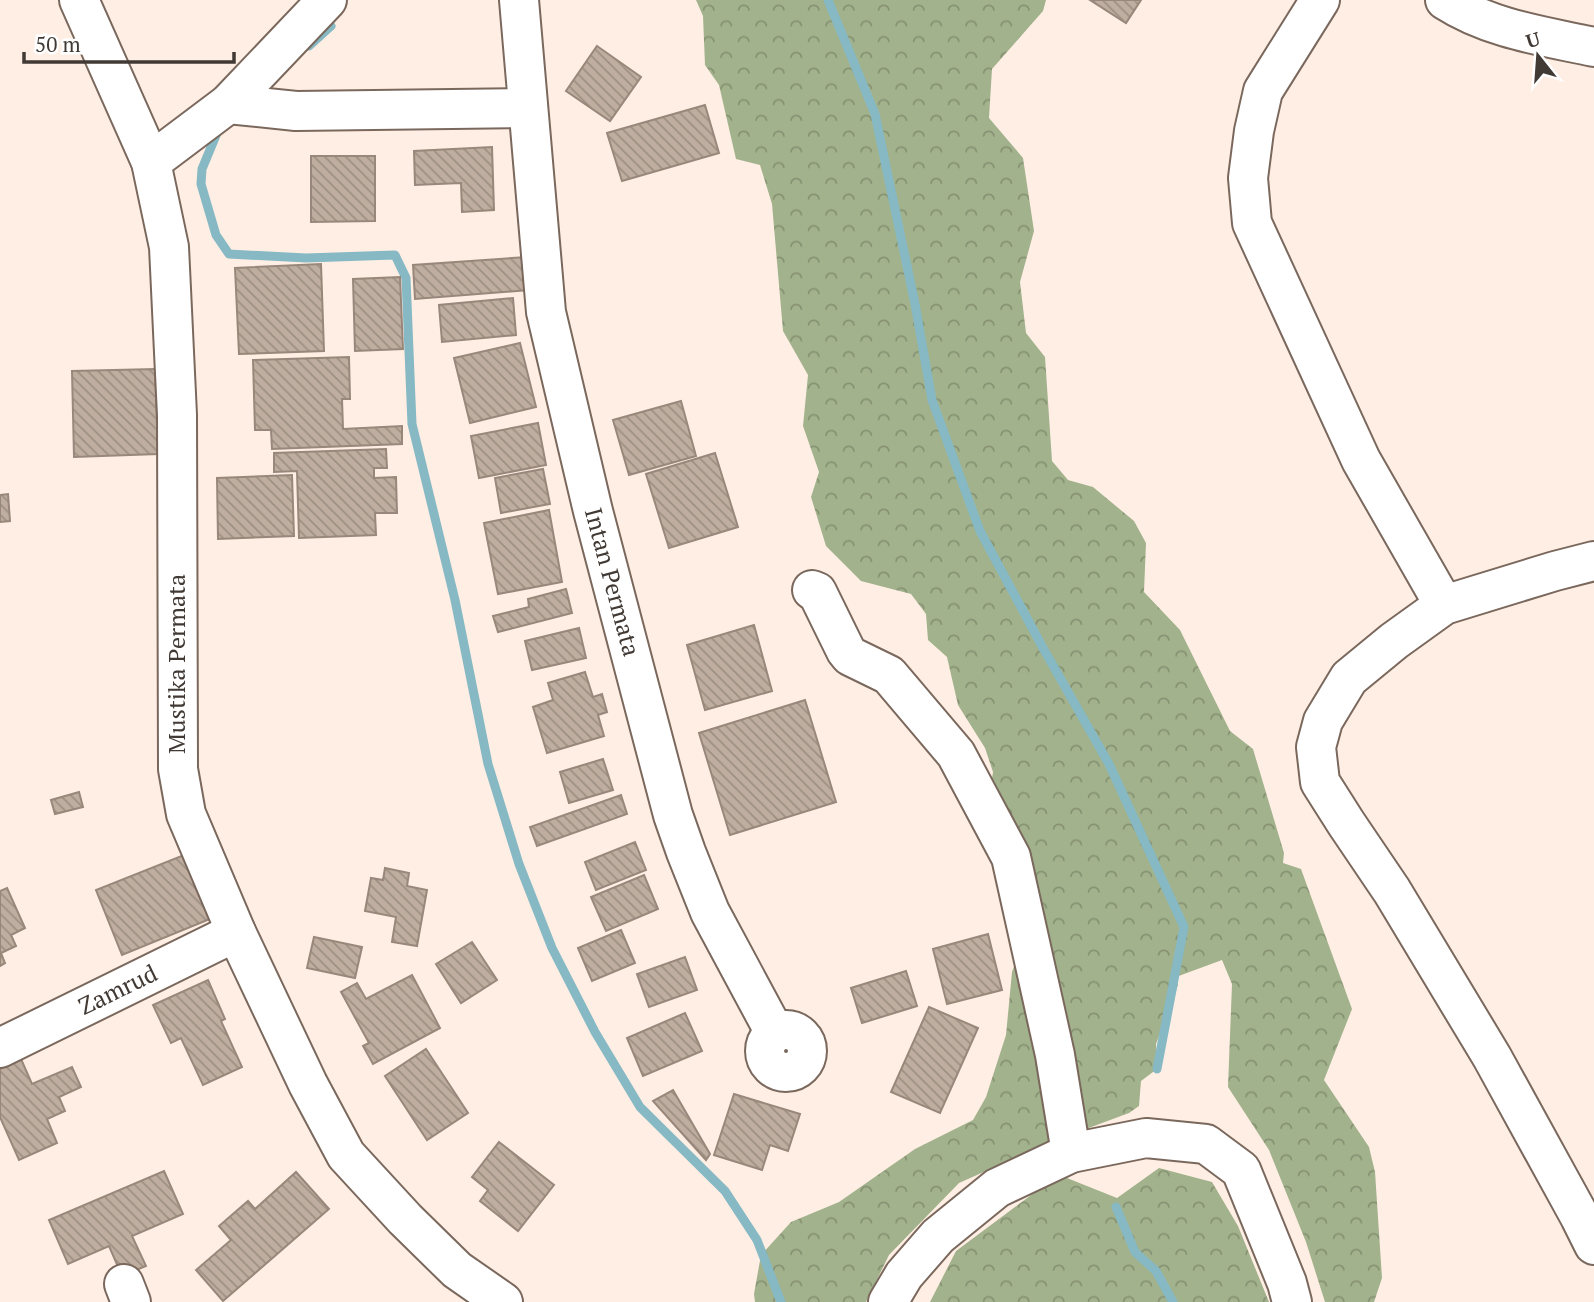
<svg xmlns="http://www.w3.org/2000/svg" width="1594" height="1302" font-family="'PT Serif',serif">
<defs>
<pattern id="forest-crowns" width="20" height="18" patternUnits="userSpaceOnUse" patternTransform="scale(1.75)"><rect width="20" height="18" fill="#a2b28c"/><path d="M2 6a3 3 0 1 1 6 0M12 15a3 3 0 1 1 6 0" fill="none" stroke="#869273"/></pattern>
<pattern id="building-back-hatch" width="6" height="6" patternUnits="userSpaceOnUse" patternTransform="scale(1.75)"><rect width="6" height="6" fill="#bfaea0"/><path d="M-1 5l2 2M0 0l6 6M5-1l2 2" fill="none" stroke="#9d8f83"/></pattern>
</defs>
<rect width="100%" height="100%" fill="#ffeee4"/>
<g fill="url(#forest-crowns)">
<polygon points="696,0 1046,0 1043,11 992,69 989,118 1023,158 1034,231 1020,282 1026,333 1045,357 1052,461 1068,480 1093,487 1134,521 1146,543 1144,592 1180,630 1230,731 1253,749 1284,853 1283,863 1301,869 1352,1009 1324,1080 1369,1147 1375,1172 1382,1278 1374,1302 1325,1302 1306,1242 1269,1150 1228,1087 1232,984 1222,960 1176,977 1178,985 1156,1044 1157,1069 1141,1081 1139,1106 1129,1113 1051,1142 959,1183 889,1255 866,1302 755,1302 754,1294 761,1255 791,1222 839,1202 915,1149 973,1120 986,1097 1006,1035 1012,972 1021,947 989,798 993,772 985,748 958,705 947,657 928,640 926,614 911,594 861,581 826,546 811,497 819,472 803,426 808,375 783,331 772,204 760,165 736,159 719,85 705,65 703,16"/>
<polygon points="1159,1168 1212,1182 1238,1226 1269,1302 930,1302 956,1251 1042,1187 1067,1178 1117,1198"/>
</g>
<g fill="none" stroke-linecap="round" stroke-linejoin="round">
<g stroke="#86b9c4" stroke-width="9">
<polyline points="828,0 875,114 915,304 932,400 980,531 1043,648 1109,764 1184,927 1157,1069"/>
<polyline points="309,46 331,26 324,16"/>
<polyline points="219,128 202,169 201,184 216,235 229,254 306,258 395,255 406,278 412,424 455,600 488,764 519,864 552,948 595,1032 640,1107 725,1191 757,1240 781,1302"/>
<polyline points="1116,1207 1135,1252 1156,1271 1173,1302"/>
</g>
</g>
<g fill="url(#building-back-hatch)" stroke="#98877a" stroke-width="2">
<polygon points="1090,0 1141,0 1126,23"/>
<polygon points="597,46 641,77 610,121 566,91"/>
<polygon points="705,105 719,153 622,181 607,133"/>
<polygon points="492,147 494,210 462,212 461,183 415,185 414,151"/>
<polygon points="311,156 375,156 375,221 311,222"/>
<polygon points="526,257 529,290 415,299 413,265"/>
<polygon points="321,264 324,351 239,354 235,268"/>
<polygon points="400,277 403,349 355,351 353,279"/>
<polygon points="513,298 516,335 442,342 439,305"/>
<polygon points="520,343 536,407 470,423 454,358"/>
<polygon points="349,357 350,399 342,399 343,429 402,426 402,444 272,449 271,430 255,430 253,360"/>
<polygon points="155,369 158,454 74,457 72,371"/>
<polygon points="681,401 696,456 629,475 613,420"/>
<polygon points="538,423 546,465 479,478 471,436"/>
<polygon points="386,449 387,468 374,468 374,478 396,477 397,513 375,513 376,535 299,538 297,471 274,472 274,453"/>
<polygon points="715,453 738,527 669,548 646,474"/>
<polygon points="543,469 550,504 501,513 495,478"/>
<polygon points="292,475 294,536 218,539 217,478"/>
<polygon points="8,494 10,521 0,522 0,495"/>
<polygon points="549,510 562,582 498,594 484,523"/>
<polygon points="566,589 572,613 498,632 493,616 529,607 528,599"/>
<polygon points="754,625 772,691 705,710 687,645"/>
<polygon points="579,628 586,658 532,670 525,641"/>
<polygon points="585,672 593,697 602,694 607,712 598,715 604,736 547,753 533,707 553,700 548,683"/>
<polygon points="805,700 836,802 730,835 699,733"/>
<polygon points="603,759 613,790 569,803 560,772"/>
<polygon points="79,792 83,807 55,814 51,800"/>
<polygon points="621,795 627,814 537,846 530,827"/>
<polygon points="635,842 646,870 596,890 585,862"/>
<polygon points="184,855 210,919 122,955 96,890"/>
<polygon points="385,868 409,873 407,886 427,890 417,946 392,942 396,917 365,911 371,878 383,880"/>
<polygon points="644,875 658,909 606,931 591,897"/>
<polygon points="7,888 25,928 11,935 16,946 1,953 5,963 0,966 0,891"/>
<polygon points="621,930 635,963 592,981 578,948"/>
<polygon points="988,934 1002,990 947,1004 933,949"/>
<polygon points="314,937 362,947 355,978 307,968"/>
<polygon points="472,942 497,980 461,1003 436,964"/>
<polygon points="685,957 697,990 649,1007 637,974"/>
<polygon points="906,971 917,1006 862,1023 851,988"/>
<polygon points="412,975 440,1028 373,1064 363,1046 369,1043 341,992 357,983 366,999"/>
<polygon points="208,980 225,1019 221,1021 242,1067 203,1085 181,1038 171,1043 153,1005"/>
<polygon points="929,1007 978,1028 940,1113 891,1092"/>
<polygon points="685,1013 702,1051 643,1076 627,1038"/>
<polygon points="426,1049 468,1113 427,1140 385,1076"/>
<polygon points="21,1059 32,1084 72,1067 81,1087 59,1097 65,1111 47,1119 57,1143 19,1160 0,1117 0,1069"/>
<polygon points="673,1090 710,1154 706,1160 653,1101"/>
<polygon points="734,1094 800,1114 788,1151 770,1145 762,1170 714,1155"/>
<polygon points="499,1142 554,1185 518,1231 480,1201 488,1190 472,1177"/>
<polygon points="164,1171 183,1214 132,1236 146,1266 122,1276 109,1246 68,1264 49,1220"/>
<polygon points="296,1172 329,1209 223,1301 196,1270 231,1240 219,1226 248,1201 255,1209"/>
</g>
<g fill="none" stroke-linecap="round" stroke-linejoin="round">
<g stroke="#7a685d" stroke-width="42">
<g id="minor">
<polyline points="79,0 151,162 169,247 177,415 178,769 186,814 236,932 308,1084 346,1155 405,1219 457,1270 503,1302"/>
<polyline points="519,0 546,312 593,511 673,815 686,852 710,912 775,1033"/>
<polyline points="1320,0 1263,91 1254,131 1248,178 1252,223 1361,460 1444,605"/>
<path d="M1445,0C1490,29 1543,36 1594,47"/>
<polyline points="228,104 296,111 527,108"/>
<polyline points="151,162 228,104 327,0"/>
<polyline points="1594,561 1555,571 1444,605 1394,641 1349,678 1323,721 1316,747 1320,782 1346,823 1392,891 1492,1057 1580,1217 1594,1245"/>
<polyline points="812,590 817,592 846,651 850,656 889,675 956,754 1011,857 1055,1055 1071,1153"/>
<circle cx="786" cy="1051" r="21"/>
<polyline points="0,1048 236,932"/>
<polyline points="124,1284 131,1302"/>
<polyline points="888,1302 904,1275 938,1236 997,1188 1071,1153 1146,1138 1206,1144 1241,1170 1287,1283 1292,1302"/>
</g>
</g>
<use href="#minor" stroke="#fff" stroke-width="38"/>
</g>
<g text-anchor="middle" stroke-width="5" stroke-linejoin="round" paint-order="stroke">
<g font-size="24" fill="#413934" stroke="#fff">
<text transform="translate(612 582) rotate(75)" y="8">Intan Permata</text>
<text transform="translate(177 664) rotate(-90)" y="8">Mustika Permata</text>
<text transform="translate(118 990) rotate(-26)" y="8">Zamrud</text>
</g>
</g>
<g transform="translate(1538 56) rotate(343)" stroke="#ffffff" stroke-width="5" paint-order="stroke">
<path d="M0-5L12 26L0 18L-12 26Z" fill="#413934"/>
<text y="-10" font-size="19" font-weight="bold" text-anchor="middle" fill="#413934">U</text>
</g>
<path d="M24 52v10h210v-10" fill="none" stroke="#413934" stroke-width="3.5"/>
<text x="35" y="52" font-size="21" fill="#413934" stroke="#ffffff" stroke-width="5" paint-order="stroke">50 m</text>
</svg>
